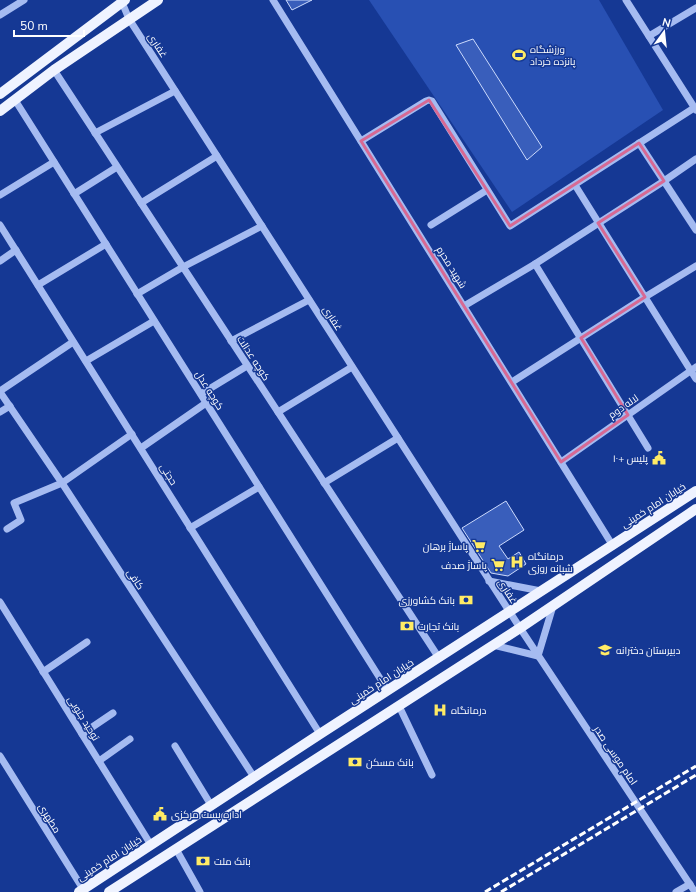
<svg xmlns="http://www.w3.org/2000/svg" width="696" height="892" font-family="'Nunito Sans',Cairo,sans-serif">
<rect width="100%" height="100%" fill="#153894"/>
<polygon fill="#2850b3" points="369,0 599,0 663,110 512,212"/>
<g fill="#395ebb" stroke="#ccdafc">
<polygon points="286,0 312,0 292,10"/>
<polygon points="473,39 542,147 527,160 456,45"/>
<polygon points="506,501 524,530 499,546 508,559 519,552 526,564 508,576 491,573 462,528"/>
</g>
<g fill="none" stroke-linecap="round" stroke-linejoin="round">
<g stroke="#a5bbf1" stroke-width="7">
<polyline points="121,0 129,19 520,628 695,892"/>
<polyline points="273,0 613,546"/>
<polyline points="626,0 696,110"/>
<polyline points="0,15 24,0"/>
<polyline points="649,36 696,8"/>
<polyline points="54,70 439,658"/>
<polyline points="15,100 388,691"/>
<polyline points="95,133 175,91"/>
<polyline points="361,141 426,101 429,100 432,101 510,226 694,108"/>
<polyline points="639,143 696,230"/>
<polyline points="575,185 696,379"/>
<polyline points="74,194 117,167"/>
<polyline points="0,195 54,162"/>
<polyline points="141,203 217,156"/>
<polyline points="0,225 320,734"/>
<polyline points="431,225 487,190"/>
<polyline points="0,261 16,250"/>
<polyline points="535,264 648,448"/>
<polyline points="38,285 106,244"/>
<polyline points="137,294 183,267 262,226"/>
<polyline points="464,306 535,264 664,181 696,159"/>
<polyline points="231,341 309,300"/>
<polyline points="86,361 154,321"/>
<polyline points="512,382 645,297 696,266"/>
<polyline points="0,391 73,342"/>
<polyline points="0,392 62,483 254,777"/>
<polyline points="201,394 247,366"/>
<polyline points="0,412 10,406"/>
<polyline points="278,412 352,367"/>
<polyline points="141,448 206,403"/>
<polyline points="561,462 696,367"/>
<polyline points="324,483 398,438"/>
<polyline points="190,528 259,487"/>
<polyline points="7,529 21,520 14,503 62,483 132,434"/>
<polyline points="489,581 541,591"/>
<polyline points="0,602 151,845"/>
<polyline points="493,645 538,656 553,606"/>
<polyline points="43,672 87,642"/>
<polyline points="399,706 432,775"/>
<polyline points="82,734 113,713"/>
<polyline points="175,746 211,805"/>
<polyline points="0,756 83,889"/>
<polyline points="99,761 130,739"/>
<polyline points="176,849 200,892"/>
<polyline points="676,892 690,884"/>
</g>
<g stroke="#eff3ff" stroke-width="10">
<polyline points="0,94 125,0"/>
<polyline points="0,111 54,70 158,0"/>
<polyline points="79,892 320,734 696,491"/>
<polyline points="109,892 520,628 696,509"/>
</g>
<g stroke="#fff" stroke-width="3" stroke-dasharray="7 3" stroke-linecap="butt">
<polyline points="485,892 696,766"/>
<polyline points="501,892 696,775"/>
</g>
</g>
<path fill="none" stroke="#d76994" stroke-width="3" stroke-linejoin="round" d="M429,100L510,226L639,143L664,181L598,223L645,297L581,338L628,415L561,462L361,141Z"/>
<defs>
<g id="stadium-bare" transform="scale(1.08)"><path d="M0-5a6.5 5 0 1 0 0 10a6.5 5 0 1 0 0-10ZM-3.5-1.8h7v3.6h-7Z" fill="#ffeb65" stroke="#153894" stroke-width="2.5" paint-order="stroke"/></g>
<g id="civic-bare" transform="scale(1.08)"><path d="M-.6-6.5H3V-4.5H.6V-3L4-1V1h2V6H-6V1h2V-1L-.6-3ZM-1.2 2.5V6h2.4V2.5Z" fill="#ffeb65" stroke="#153894" stroke-width="2.5" paint-order="stroke"/></g>
<g id="supermarket-bare" transform="scale(1.08)"><path d="M-6-5.5h2.5l.6 2H6L4.5 2H-2.5L-4.4-4H-6ZM-1.5 3.2a1.3 1.3 0 1 0 .1 0ZM3 3.2a1.3 1.3 0 1 0 .1 0Z" fill="#ffeb65" stroke="#153894" stroke-width="2.5" paint-order="stroke"/></g>
<g id="hospital-bare" transform="scale(1.08)"><path d="M-5-5h3v3.5h4V-5h3V5h-3V1.5h-4V5h-3Z" fill="#ffeb65" stroke="#153894" stroke-width="2.5" paint-order="stroke"/></g>
<g id="bank-bare" transform="scale(1.08)"><path d="M-6-4H6V4H-6ZM0-2.3a2.3 2.3 0 1 0 0 4.6a2.3 2.3 0 1 0 0-4.6Z" fill="#ffeb65" stroke="#153894" stroke-width="2.5" paint-order="stroke"/></g>
<g id="school-bare" transform="scale(1.08)"><path d="M0-5L7-2L0 1L-7-2ZM-4 1L0 2.5L4 1V4Q0 6-4 4Z" fill="#ffeb65" stroke="#153894" stroke-width="2.5" paint-order="stroke"/></g>
</defs>
<g fill-rule="evenodd">
<use href="#stadium-bare" x="519" y="55"/>
<use href="#civic-bare" x="659" y="458"/>
<use href="#supermarket-bare" x="479" y="546"/>
<use href="#hospital-bare" x="517" y="562"/>
<use href="#supermarket-bare" x="498" y="565"/>
<use href="#bank-bare" x="466" y="600"/>
<use href="#bank-bare" x="407" y="626"/>
<use href="#school-bare" x="605" y="650"/>
<use href="#hospital-bare" x="440" y="710"/>
<use href="#bank-bare" x="355" y="762"/>
<use href="#civic-bare" x="160" y="814"/>
<use href="#bank-bare" x="203" y="861"/>
</g>
<g text-anchor="middle" stroke-width="3" stroke-linejoin="round" paint-order="stroke">
<g font-size="10" fill="#fff" stroke="#153894">
<text transform="translate(158 45) rotate(57)" y="4">غفاری</text>
<text transform="translate(452 267) rotate(58)" y="4">شهید محرم</text>
<text transform="translate(333 318) rotate(57)" y="4">غفاری</text>
<text transform="translate(254 358) rotate(57)" y="4">کوچه عدالت</text>
<text transform="translate(210 390) rotate(58)" y="4">کوچه عدل</text>
<text transform="translate(623 406) rotate(-35)" y="4">لاله دوم</text>
<text transform="translate(169 474) rotate(58)" y="4">حجتی</text>
<text transform="translate(653 505) rotate(-33)" y="4">خیابان امام خمینی</text>
<text transform="translate(136 579) rotate(57)" y="4">کافی</text>
<text transform="translate(508 591) rotate(57)" y="4">غفاری</text>
<text transform="translate(381 681) rotate(-33)" y="4">خیابان امام خمینی</text>
<text transform="translate(84 718) rotate(58)" y="4">توحید جنوبی</text>
<text transform="translate(616 755) rotate(56)" y="4">امام موسی صدر</text>
<text transform="translate(50 818) rotate(58)" y="4">مطهری</text>
<text transform="translate(109 858) rotate(-33)" y="4">خیابان امام خمینی</text>
</g>
<g font-size="10" fill="#fff" stroke="#153894" text-anchor="start">
<text x="530" y="53">ورزشگاه<tspan x="530" dy="12">پانزده خرداد</tspan></text>
<text x="648" y="462" text-anchor="end">پلیس +۱۰</text>
<text x="468" y="550" text-anchor="end">پاساژ برهان</text>
<text x="528" y="560">درمانگاه<tspan x="528" dy="12">شبانه روزی</tspan></text>
<text x="487" y="569" text-anchor="end">پاساژ صدف</text>
<text x="455" y="604" text-anchor="end">بانک کشاورزی</text>
<text x="418" y="630">بانک تجارت</text>
<text x="616" y="654">دبیرستان دخترانه</text>
<text x="451" y="714">درمانگاه</text>
<text x="366" y="766">بانک مسکن</text>
<text x="171" y="818">اداره پست مرکزی</text>
<text x="214" y="865">بانک ملت</text>
</g>
</g>
<g transform="translate(664 32) rotate(15)" stroke="#153894" stroke-width="3" paint-order="stroke">
<path d="M0-3L7 15L0 10L-7 15Z" fill="#ffffff"/>
<text y="-6" font-size="11" font-weight="bold" text-anchor="middle" fill="#ffffff">N</text>
</g>
<path d="M14 30v6h70v-6" fill="none" stroke="#ffffff" stroke-width="2"/>
<text x="20" y="30" font-size="12" fill="#ffffff" stroke="#153894" stroke-width="3" paint-order="stroke">50 m</text>
</svg>
